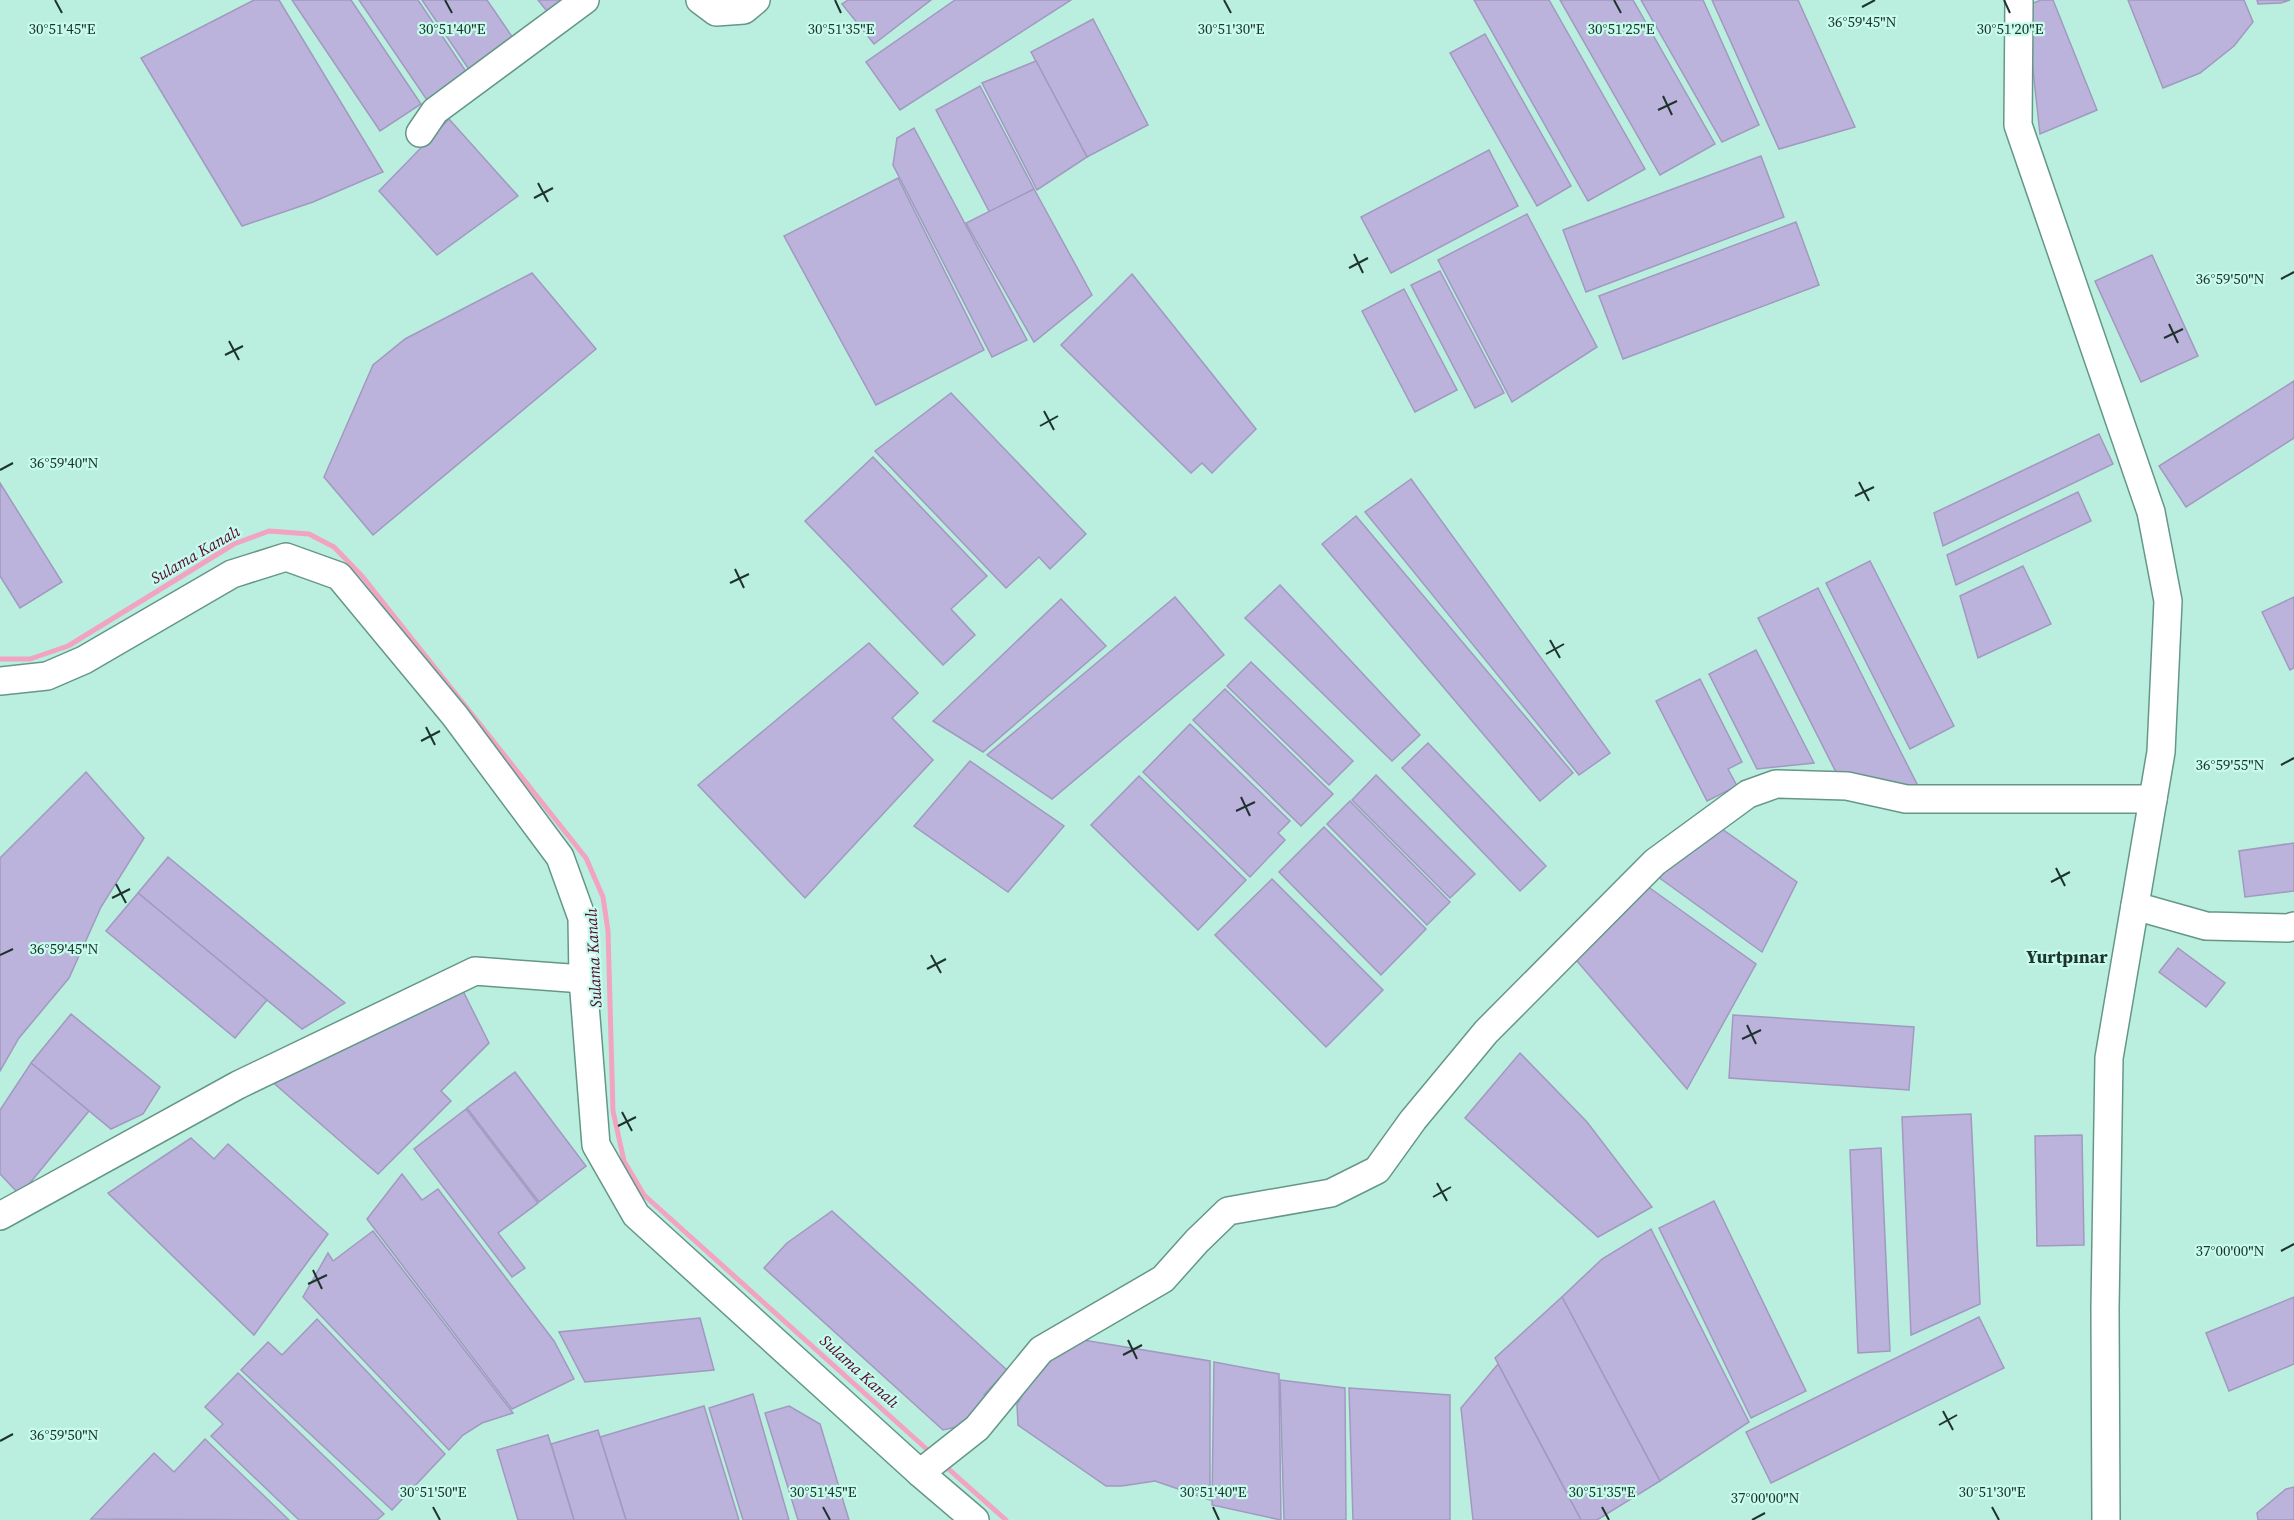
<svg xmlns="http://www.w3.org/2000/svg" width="2294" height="1520" font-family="'Source Serif 4',serif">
<rect width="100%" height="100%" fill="#baefdf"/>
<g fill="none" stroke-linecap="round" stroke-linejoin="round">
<g stroke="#f1a3c1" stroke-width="5">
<polyline points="0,659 30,659 68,646 234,544 269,531 309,534 334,547 362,576 586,858 603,897 608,931 613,1111 624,1161 644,1195 931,1453"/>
<polyline points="944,1465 1006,1520"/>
</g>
</g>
<g fill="#bcb3dc" stroke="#a199c0" stroke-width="1.5">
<polygon points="254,0 279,0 383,172 313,202 242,226 141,58"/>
<polygon points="292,0 351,0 421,104 380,131"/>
<polygon points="359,0 418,0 467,73 427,100"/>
<polygon points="422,0 487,0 515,41 470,71"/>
<polygon points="538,0 571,0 550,15"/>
<polygon points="848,0 931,0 874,44 842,4"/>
<polygon points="955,0 1071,0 900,110 866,62"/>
<polygon points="1474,0 1549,0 1645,169 1588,201"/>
<polygon points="1560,0 1633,0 1715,144 1660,175"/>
<polygon points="1641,0 1703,0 1759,125 1722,142"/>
<polygon points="1712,0 1798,0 1855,127 1779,149"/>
<polygon points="2041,0 2053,0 2097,110 2040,134 2026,6"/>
<polygon points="2128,0 2244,0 2253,22 2234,46 2200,73 2163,88"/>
<polygon points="2257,0 2290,0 2281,3 2258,4"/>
<polygon points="1093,19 1148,125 1087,157 1031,52"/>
<polygon points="1485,34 1571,186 1537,206 1450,53"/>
<polygon points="1036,61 1087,157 1037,190 982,83"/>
<polygon points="980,86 1034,189 990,213 936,110"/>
<polygon points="449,119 518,196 437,255 379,191"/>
<polygon points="914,128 1027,340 992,357 893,165 897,138"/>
<polygon points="1489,150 1518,206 1391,273 1361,217"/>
<polygon points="1761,156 1784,217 1586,292 1563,230"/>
<polygon points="898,178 984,350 876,405 784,236"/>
<polygon points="1034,189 1092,295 1034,342 966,223"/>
<polygon points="1527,214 1597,347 1512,402 1438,260"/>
<polygon points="1796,222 1819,285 1623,359 1599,296"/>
<polygon points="2152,255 2198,356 2141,382 2095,281"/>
<polygon points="1440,271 1504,393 1475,408 1411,285"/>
<polygon points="532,273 596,349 373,535 324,477 373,365 405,339"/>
<polygon points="1132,274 1256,429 1212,473 1202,463 1191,473 1061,345"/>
<polygon points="1404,289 1457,390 1415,412 1362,311"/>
<polygon points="2294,381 2294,438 2186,507 2159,466"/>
<polygon points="951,393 1086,534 1050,569 1039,557 1006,588 875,451"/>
<polygon points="2099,434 2113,464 1943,546 1934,513"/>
<polygon points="873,457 987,576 951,609 975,635 943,665 805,521"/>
<polygon points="1411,479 1610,753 1579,775 1365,512"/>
<polygon points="0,483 62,582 20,608 0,576"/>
<polygon points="2078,492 2091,521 1956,585 1947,555"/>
<polygon points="1356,516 1573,773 1540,801 1322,544"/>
<polygon points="1870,561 1954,726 1910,749 1826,583"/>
<polygon points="2023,566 2051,624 1978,658 1960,596"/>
<polygon points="1280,585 1420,735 1392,761 1245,618"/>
<polygon points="1818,588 1920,790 1842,784 1758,618"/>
<polygon points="1175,597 1224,655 1052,799 987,755"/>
<polygon points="2294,597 2294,668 2290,670 2262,612"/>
<polygon points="1061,599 1106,646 983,752 933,721"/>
<polygon points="869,643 918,693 892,718 933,760 805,898 698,785"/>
<polygon points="1756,650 1814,763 1757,769 1709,674"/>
<polygon points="1251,662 1353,761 1329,785 1227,686"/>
<polygon points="1700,679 1742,762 1728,769 1737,786 1707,801 1656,701"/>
<polygon points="1225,689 1333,794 1301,826 1193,720"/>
<polygon points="1190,724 1290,821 1278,833 1285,840 1250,877 1143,772"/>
<polygon points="1428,743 1546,866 1520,891 1402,768"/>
<polygon points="970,761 1064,826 1008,892 914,826"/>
<polygon points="86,772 144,838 101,907 69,978 19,1038 0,1071 0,858"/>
<polygon points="1376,775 1475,874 1450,898 1352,800"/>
<polygon points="1139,776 1246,880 1198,930 1091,825"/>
<polygon points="1350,801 1450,902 1427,925 1327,824"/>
<polygon points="1715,824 1797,882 1762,952 1654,874"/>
<polygon points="1324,827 1426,929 1381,975 1279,872"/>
<polygon points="2294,843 2294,891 2245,897 2239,851"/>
<polygon points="168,857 345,1003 302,1029 138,893"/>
<polygon points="1272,879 1383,990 1326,1047 1215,935"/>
<polygon points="1647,886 1756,964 1687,1089 1571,954"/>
<polygon points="138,893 267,1000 235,1038 106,931"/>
<polygon points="2178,948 2225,983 2206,1007 2159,972"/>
<polygon points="462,989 489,1043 441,1091 451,1101 378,1174 269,1079"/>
<polygon points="71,1014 160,1087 143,1114 111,1129 31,1063"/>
<polygon points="1733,1015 1914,1027 1909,1090 1729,1078"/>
<polygon points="1520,1053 1587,1122 1652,1207 1598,1237 1465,1118"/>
<polygon points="31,1063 89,1111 20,1195 0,1174 0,1110"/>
<polygon points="515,1072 586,1166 539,1202 467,1108"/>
<polygon points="466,1109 538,1203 498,1233 525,1268 512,1277 414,1149"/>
<polygon points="1971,1114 1980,1304 1911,1335 1902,1117"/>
<polygon points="2082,1135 2084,1245 2037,1246 2035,1136"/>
<polygon points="191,1138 214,1159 228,1144 328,1234 254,1335 108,1193"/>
<polygon points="1881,1148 1890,1351 1858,1353 1850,1150"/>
<polygon points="402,1174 422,1200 438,1189 554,1341 574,1379 512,1409 367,1219"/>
<polygon points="1714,1201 1806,1391 1751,1418 1659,1228"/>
<polygon points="832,1211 1007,1370 984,1395 990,1400 974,1417 956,1427 943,1430 764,1268 787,1243"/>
<polygon points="1651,1229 1749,1422 1660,1481 1562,1297 1602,1259"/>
<polygon points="373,1231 513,1413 482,1423 463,1435 449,1450 303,1297 328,1253 333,1261"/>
<polygon points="1562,1297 1660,1481 1597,1520 1581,1520 1495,1358"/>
<polygon points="2294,1297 2294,1364 2229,1391 2206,1333"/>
<polygon points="1979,1317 2004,1368 1771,1483 1746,1432"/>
<polygon points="700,1318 714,1370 585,1382 559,1332"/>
<polygon points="317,1319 445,1454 392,1510 241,1370 268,1342 282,1355"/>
<polygon points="1083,1340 1210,1361 1210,1500 1155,1481 1122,1486 1106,1486 1018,1425 1017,1404 1036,1373 1057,1353"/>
<polygon points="1214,1362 1279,1374 1281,1520 1212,1505"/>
<polygon points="1498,1364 1581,1520 1473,1520 1461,1408"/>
<polygon points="238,1373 384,1514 377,1520 299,1520 211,1436 223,1424 205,1407"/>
<polygon points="1280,1380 1345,1388 1346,1520 1284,1520"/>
<polygon points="1349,1388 1450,1395 1450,1520 1353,1520"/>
<polygon points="753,1394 789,1520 743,1520 709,1408"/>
<polygon points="704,1406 739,1520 626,1520 600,1437"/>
<polygon points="789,1406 820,1424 849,1520 798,1520 765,1413"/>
<polygon points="598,1430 600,1437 626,1520 574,1520 551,1444"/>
<polygon points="548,1435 574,1520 518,1520 497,1450"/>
<polygon points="205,1439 289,1520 91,1519 154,1453 174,1472"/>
<polygon points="2294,1487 2294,1520 2258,1520 2257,1513 2286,1489"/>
</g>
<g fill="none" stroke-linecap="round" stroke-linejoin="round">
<g stroke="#659789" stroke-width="30">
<g id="minor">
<polyline points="700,0 716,12 744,10 756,0"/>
<polyline points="2019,0 2018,125 2151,512 2168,601 2161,752 2109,1058 2105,1309 2106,1520"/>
<polyline points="420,133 435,111 585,0"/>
<polyline points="0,681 47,676 84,660 232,574 286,557 339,576 455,716 560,857 582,918 583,979 596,1145 636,1215 920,1473 975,1520"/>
<polyline points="2135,906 2206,926 2288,928 2294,926"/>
<polyline points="0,1216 238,1085 475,971 583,979"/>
<polyline points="920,1473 977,1428 1041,1350 1163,1279 1197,1241 1228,1211 1331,1193 1377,1170 1413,1120 1486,1032 1655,862 1748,794 1776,784 1847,786 1906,799 2153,799"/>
</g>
</g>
<use href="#minor" stroke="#fff" stroke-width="27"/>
</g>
<path fill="none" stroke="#1e332d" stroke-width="2" d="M55,0L62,13M445,0L452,13M835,0L841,13M1224,0L1231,13M1614,0L1621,13M2004,0L2010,13M1862,7L1875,0M1663,96L1672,115M1658,110L1677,101M538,183L548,202M534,198L553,188M1354,254L1363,273M1349,268L1368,258M2281,279L2294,272M2169,324L2178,343M2164,338L2183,329M229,341L239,360M225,355L243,346M1044,411L1054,430M1040,426L1058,416M0,470L13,463M1859,482L1869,501M1855,496L1874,487M735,569L744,588M730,583L749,574M1550,640L1560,658M1546,654L1564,644M426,727L435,745M421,741L440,731M2281,765L2294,758M1241,797L1250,816M1236,811L1255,802M2056,868L2065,886M2051,882L2070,872M116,884L126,903M112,898L130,889M0,955L13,949M931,955L941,973M927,969L946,959M1747,1025L1756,1044M1742,1039L1761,1030M622,1112L632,1131M618,1126L636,1117M1437,1183L1447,1201M1433,1197L1451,1187M2281,1251L2294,1244M313,1270L322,1289M308,1284L327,1275M1128,1340L1137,1359M1123,1355L1142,1345M1943,1411L1953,1430M1939,1425L1957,1415M0,1441L13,1434M433,1507L440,1520M823,1507L830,1520M1213,1507L1219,1520M1602,1507L1609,1520M1992,1507L1999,1520M1752,1520L1765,1513"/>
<g text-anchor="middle" stroke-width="4.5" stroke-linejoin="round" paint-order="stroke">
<g font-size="16" font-style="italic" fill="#570632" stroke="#c7fcec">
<text transform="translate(195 554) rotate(-30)" y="6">Sulama Kanalı</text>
<text transform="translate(593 958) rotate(-93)" y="6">Sulama Kanalı</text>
<text transform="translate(860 1371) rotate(42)" y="6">Sulama Kanalı</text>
</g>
<g font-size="18" font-weight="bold" fill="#1e332d" stroke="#c7fcec">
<text x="2067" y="963">Yurtpınar</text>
</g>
</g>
<g font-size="15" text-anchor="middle" fill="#1e332d" stroke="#c7fcec" stroke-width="4.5" stroke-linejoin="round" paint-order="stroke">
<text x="1862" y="27">36°59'45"N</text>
<text x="62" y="34">30°51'45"E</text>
<text x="452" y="34">30°51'40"E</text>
<text x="841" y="34">30°51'35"E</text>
<text x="1231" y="34">30°51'30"E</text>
<text x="1621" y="34">30°51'25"E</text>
<text x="2010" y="34">30°51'20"E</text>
<text x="2230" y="284">36°59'50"N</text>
<text x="64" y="468">36°59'40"N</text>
<text x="2230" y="770">36°59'55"N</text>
<text x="64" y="954">36°59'45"N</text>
<text x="2230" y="1256">37°00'00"N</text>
<text x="64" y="1440">36°59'50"N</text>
<text x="433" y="1497">30°51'50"E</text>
<text x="823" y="1497">30°51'45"E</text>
<text x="1213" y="1497">30°51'40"E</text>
<text x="1602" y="1497">30°51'35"E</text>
<text x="1992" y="1497">30°51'30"E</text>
<text x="1765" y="1503">37°00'00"N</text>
</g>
</svg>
